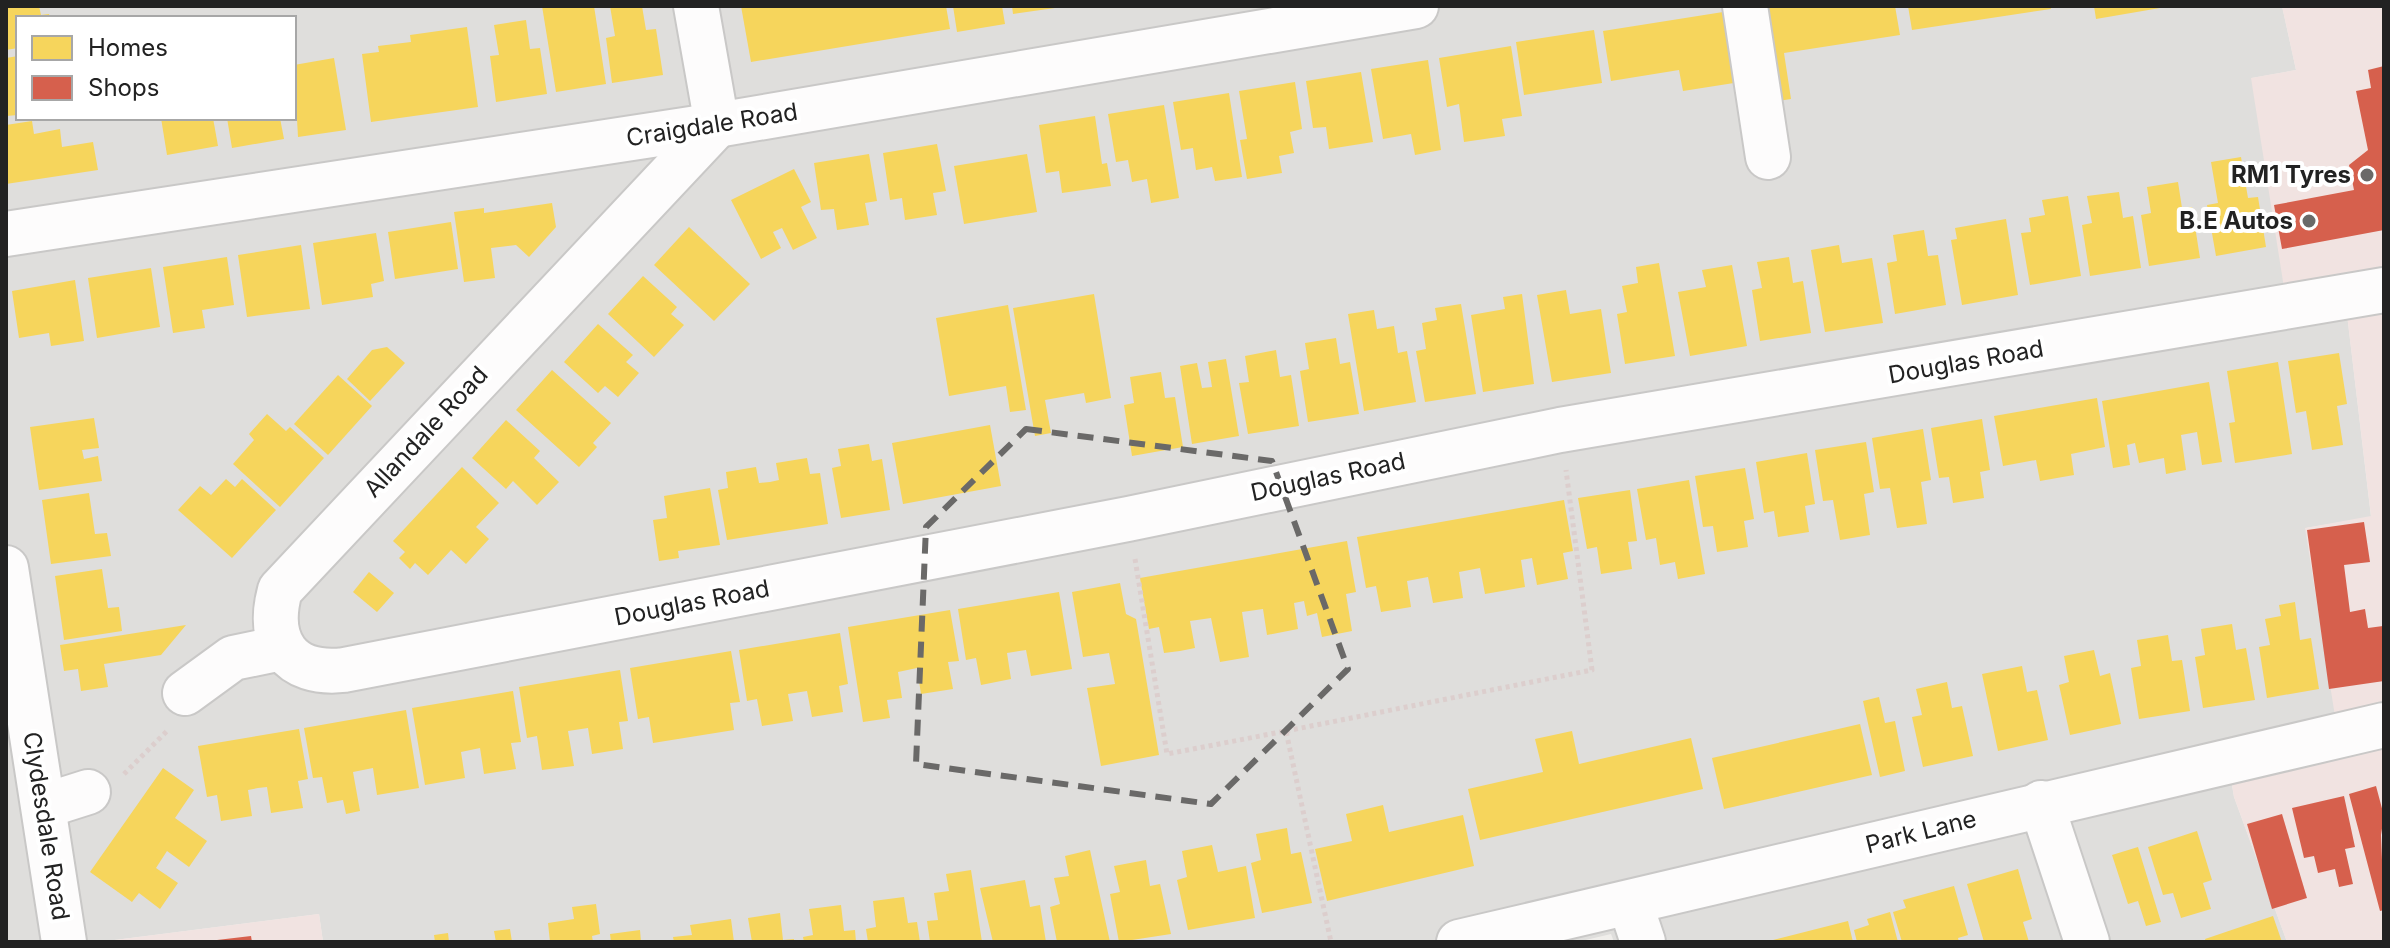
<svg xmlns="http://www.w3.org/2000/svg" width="2390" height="948" font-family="Inter,sans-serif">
<rect width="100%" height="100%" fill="#f0eeeb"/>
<path fill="#dfdedc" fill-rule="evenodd" d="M6,6H2282L2296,70L2252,78L2345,297L2371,517L2306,528L2339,736L2228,761L2234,797L2287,942H1614L1611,934L1577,942H323L319,914L99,942H6ZM18,18H294V118H18Z"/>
<g fill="#f1e3e1">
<polygon points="2282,6 2384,6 2384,942 2287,942 2234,797 2228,761 2338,735 2305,528 2371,516 2345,298 2287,307 2251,78 2296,70"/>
<polygon points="319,914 323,942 99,942"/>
</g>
<g fill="#f6d55c">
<polygon points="6,6 39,6 41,15 49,14 50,18 18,18 18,48 6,50"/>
<polygon points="542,6 594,6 606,84 556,92"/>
<polygon points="610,6 642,6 646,30 656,29 663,75 612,83 606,38 615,36"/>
<polygon points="741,6 946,6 950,29 751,62"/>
<polygon points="953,6 1002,6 1005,24 957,32"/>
<polygon points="1012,6 1054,6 1055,8 1013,14"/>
<polygon points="1752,6 1895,6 1900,35 1784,53 1791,99 1766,103"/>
<polygon points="1908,6 2050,6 2051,9 1912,30"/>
<polygon points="2094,6 2160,6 2160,8 2096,19"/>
<polygon points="1742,9 1753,80 1683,91 1679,70 1611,81 1603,31"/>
<polygon points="526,20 530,49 540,48 547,94 496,102 490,56 499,55 494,25"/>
<polygon points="467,27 478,107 371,122 362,54 379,52 378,46 411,42 410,35"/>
<polygon points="1594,30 1602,83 1524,95 1516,42"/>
<polygon points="1511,46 1522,116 1502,119 1505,136 1464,142 1459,104 1447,107 1439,58"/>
<polygon points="18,56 18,115 6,116 6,58"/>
<polygon points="334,58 346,130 298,137 294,65"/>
<polygon points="1428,60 1441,150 1415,155 1411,134 1383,139 1371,69"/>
<polygon points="1361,72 1373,142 1329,149 1326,127 1313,128 1306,81"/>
<polygon points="1295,82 1302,129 1290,132 1294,153 1279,156 1282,173 1247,179 1240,140 1247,139 1239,91"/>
<polygon points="1229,93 1242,177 1215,181 1212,167 1196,170 1193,148 1181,150 1173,102"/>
<polygon points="1164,105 1179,198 1151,203 1147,179 1132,182 1128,160 1116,162 1108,114"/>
<polygon points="1095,116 1102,164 1107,163 1111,186 1062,193 1059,171 1046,173 1039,125"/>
<polygon points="161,118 213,118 218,146 167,155"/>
<polygon points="227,118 280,118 284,139 232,148"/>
<polygon points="32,121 34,134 60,129 62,147 93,142 98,170 6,184 6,125"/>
<polygon points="937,144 946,191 933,193 937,215 905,220 902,198 890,200 883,153"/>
<polygon points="869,154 877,201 865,203 869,225 837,230 834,209 821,210 814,163"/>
<polygon points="1027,154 1037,212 964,224 954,166"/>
<polygon points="2241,157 2248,198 2258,197 2266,247 2216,256 2207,205 2218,203 2211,162"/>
<polygon points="794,169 811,202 801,207 817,238 793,250 782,228 773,232 781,248 761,259 731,200"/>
<polygon points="2178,182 2182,208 2192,207 2200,258 2149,266 2141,215 2151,213 2147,187"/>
<polygon points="2119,192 2123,218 2133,216 2141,268 2090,276 2082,225 2092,223 2087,196"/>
<polygon points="2068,196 2081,276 2030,285 2021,233 2031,232 2029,218 2045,215 2042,200"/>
<polygon points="552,203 556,227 529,257 516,245 491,248 495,278 464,282 454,212 484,208 484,213"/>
<polygon points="2006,219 2018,295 1962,305 1951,240 1957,239 1955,228"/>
<polygon points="451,222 458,269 395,279 388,232"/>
<polygon points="689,227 750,284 714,321 654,265"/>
<polygon points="1924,230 1928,256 1938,255 1946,305 1895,314 1887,263 1897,261 1893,235"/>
<polygon points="376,233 384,281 371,284 373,297 322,305 313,243"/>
<polygon points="301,245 310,309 247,317 238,255"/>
<polygon points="1839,245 1842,263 1872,258 1883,323 1825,332 1811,250"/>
<polygon points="227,257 234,305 202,310 205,328 173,333 163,267"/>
<polygon points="1789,257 1793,283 1803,281 1811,333 1760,341 1752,290 1762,288 1757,262"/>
<polygon points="1659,263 1675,356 1625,364 1617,314 1627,312 1622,286 1638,283 1636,267"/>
<polygon points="1732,265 1747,346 1690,356 1678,292 1706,287 1702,270"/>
<polygon points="151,268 160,327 97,338 88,278"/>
<polygon points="643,276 677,307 671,314 684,325 654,357 608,314"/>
<polygon points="75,280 84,341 51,346 49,333 19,338 12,291"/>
<polygon points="1566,290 1570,314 1601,309 1611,373 1552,382 1537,295"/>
<polygon points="1094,294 1111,398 1086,403 1084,393 1045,400 1051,433 1035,436 1013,308"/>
<polygon points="1522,294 1534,384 1483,392 1471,315 1505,309 1503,297"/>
<polygon points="1461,304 1476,394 1425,402 1416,351 1426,349 1422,323 1437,320 1435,308"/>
<polygon points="1008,305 1026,410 1010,412 1006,386 949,396 936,318"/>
<polygon points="1374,310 1377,329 1394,326 1398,353 1407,351 1416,402 1364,411 1348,314"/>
<polygon points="598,324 633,355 626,362 639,373 618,397 605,386 598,393 564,362"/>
<polygon points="1336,338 1340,364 1350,362 1359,414 1308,422 1300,371 1309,369 1305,343"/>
<polygon points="387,347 405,363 370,401 347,379 372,350"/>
<polygon points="1276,350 1280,377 1291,375 1299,426 1248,434 1239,383 1249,382 1245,356"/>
<polygon points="2339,353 2347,404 2337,406 2343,445 2312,450 2306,411 2296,413 2288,361"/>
<polygon points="1226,359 1239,436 1192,444 1180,366 1197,363 1202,388 1212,387 1208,362"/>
<polygon points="2278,362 2292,454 2235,463 2229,423 2235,422 2227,371"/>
<polygon points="552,370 611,423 593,443 597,447 579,467 516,410"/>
<polygon points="1161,372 1165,398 1175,397 1183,447 1132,456 1124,405 1134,403 1130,377"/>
<polygon points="338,375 372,406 328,455 294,424"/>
<polygon points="2209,382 2222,462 2202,465 2197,432 2181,435 2186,470 2166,474 2164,458 2139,463 2135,443 2127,445 2130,465 2113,468 2102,401"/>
<polygon points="2097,398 2105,447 2071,454 2074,475 2040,481 2036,460 2003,466 1994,416"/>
<polygon points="267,414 286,431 290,427 324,458 280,507 233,464 254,440 249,434"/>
<polygon points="94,418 99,448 82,450 84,459 98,456 102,481 39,490 30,427"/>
<polygon points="1982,419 1990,470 1980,472 1984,498 1953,503 1949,477 1939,478 1931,428"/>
<polygon points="506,420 540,451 534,458 559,482 537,505 513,481 506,489 472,458"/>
<polygon points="990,425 1001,486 903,504 892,443"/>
<polygon points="1923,429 1931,480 1921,482 1927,524 1897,528 1890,488 1880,489 1872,438"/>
<polygon points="1866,442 1874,492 1864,494 1870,535 1840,540 1833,500 1823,501 1815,450"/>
<polygon points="869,444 872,461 882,459 890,510 841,518 832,468 841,466 838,449"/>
<polygon points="1807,453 1815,504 1805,506 1809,532 1778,537 1774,511 1764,513 1756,462"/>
<polygon points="807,458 810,474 820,473 828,524 727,540 718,490 728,488 726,472 756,467 759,483 770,482 779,480 776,463"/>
<polygon points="462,467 499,503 476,527 489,539 466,564 451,550 428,575 415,563 410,569 399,558 405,552 393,541"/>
<polygon points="1745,468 1754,519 1744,521 1748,547 1717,552 1713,526 1703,527 1695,476"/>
<polygon points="226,479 235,487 242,479 276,510 232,558 178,510 200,486 211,495"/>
<polygon points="1689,480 1705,574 1678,579 1675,562 1660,565 1656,538 1646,540 1637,489"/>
<polygon points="710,488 720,545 678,551 679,558 659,561 653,520 667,518 664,496"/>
<polygon points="1630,490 1637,541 1628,542 1632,569 1601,574 1597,547 1587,549 1578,498"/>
<polygon points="89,493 95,534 107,533 111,556 51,564 42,500"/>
<polygon points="1564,500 1573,551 1563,553 1568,579 1537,585 1532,558 1521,560 1525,587 1485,594 1480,568 1459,572 1463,598 1433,603 1428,577 1407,581 1411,607 1381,612 1376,586 1366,588 1357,537"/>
<polygon points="1347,541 1356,592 1346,594 1352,631 1322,637 1317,613 1307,616 1304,601 1294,603 1298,629 1267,635 1263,609 1242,612 1249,657 1220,662 1211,618 1190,621 1195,648 1180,651 1164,653 1159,627 1149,629 1140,578"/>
<polygon points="102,569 108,608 119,607 122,631 64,640 55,576"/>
<polygon points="369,572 394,593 377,612 353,592"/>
<polygon points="1120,583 1126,614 1136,619 1159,755 1101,766 1087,688 1115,684 1109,653 1083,657 1072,592"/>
<polygon points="1059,592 1072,669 1031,676 1026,650 1007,653 1011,679 981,685 976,658 966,660 958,609"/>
<polygon points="2295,602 2300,640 2311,638 2319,689 2267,698 2259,647 2270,645 2265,619 2281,616 2279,605"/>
<polygon points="950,610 959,661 948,662 953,689 921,694 917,668 898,672 902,698 887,700 890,718 863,722 848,627"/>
<polygon points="2232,624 2236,650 2246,648 2255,700 2203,708 2195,657 2205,655 2201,629"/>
<polygon points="186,625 161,655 104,664 108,687 81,691 78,669 64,671 60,645"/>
<polygon points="840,633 848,684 839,686 843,712 812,717 807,691 788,694 793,721 762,726 757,699 747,701 739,650"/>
<polygon points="2168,635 2172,661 2182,660 2190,711 2139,719 2131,668 2141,666 2137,640"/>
<polygon points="2094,650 2100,676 2110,673 2121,724 2070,735 2059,685 2069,682 2064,656"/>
<polygon points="731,651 740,702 730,703 734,730 653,743 649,717 638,719 630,668"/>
<polygon points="2022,666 2027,692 2037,690 2048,740 1998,751 1982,674"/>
<polygon points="620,670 628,721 619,722 623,749 592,754 588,728 568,731 574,766 542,770 537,736 527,738 519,687"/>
<polygon points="1947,682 1952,708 1962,706 1973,756 1923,767 1912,717 1922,715 1916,689"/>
<polygon points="513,691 521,742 511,743 516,769 484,774 480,748 461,752 465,778 425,785 412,708"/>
<polygon points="1879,697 1885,723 1895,721 1905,771 1880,777 1863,701"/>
<polygon points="406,710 419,788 377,795 373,768 353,772 360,811 346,814 343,800 327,803 322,777 313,778 304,728"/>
<polygon points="1860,724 1872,775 1724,809 1712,758"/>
<polygon points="299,729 308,779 298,781 303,808 271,813 267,787 258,788 248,790 252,816 221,821 217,795 207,797 198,746"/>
<polygon points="1572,731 1579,764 1691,738 1703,789 1480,840 1468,789 1543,772 1535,739"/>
<polygon points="163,768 194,790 175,818 207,841 189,867 167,851 156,868 178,883 160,909 139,893 132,902 90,872"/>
<polygon points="1383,805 1389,832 1463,815 1474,866 1327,901 1315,849 1352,841 1346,814"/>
<polygon points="1287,828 1291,854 1301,852 1312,903 1262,913 1251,863 1261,860 1256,834"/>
<polygon points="2197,831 2212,880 2203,883 2211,909 2181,918 2173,893 2163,895 2148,847"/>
<polygon points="1212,845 1218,872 1246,866 1255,918 1188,930 1177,880 1187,877 1182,851"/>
<polygon points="2138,847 2161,922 2146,926 2138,901 2128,904 2112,855"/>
<polygon points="1090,850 1110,942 1057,942 1050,907 1060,904 1054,878 1069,876 1065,856"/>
<polygon points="1146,860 1150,886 1160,884 1171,934 1119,942 1110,894 1120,892 1114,866"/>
<polygon points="2018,869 2032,919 2023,922 2029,942 1984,942 1967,884"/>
<polygon points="971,870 982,942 930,942 927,921 938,920 934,893 949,891 946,874"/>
<polygon points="1025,880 1030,907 1040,905 1046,942 993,942 980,888"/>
<polygon points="1954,886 1968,935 1958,938 1959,942 1902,942 1893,912 1906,908 1903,900"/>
<polygon points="904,897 908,923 917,922 920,942 868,942 866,929 876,927 873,901"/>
<polygon points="596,904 600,934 592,936 593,942 550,942 548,923 574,919 572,907"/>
<polygon points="841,905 844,931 855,930 856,942 804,942 803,937 813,935 809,909"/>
<polygon points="1890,912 1898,942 1857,942 1854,930 1869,925 1867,919"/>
<polygon points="780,913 783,940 794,939 794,942 752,942 748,918"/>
<polygon points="2273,916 2282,942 2206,942 2205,939"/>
<polygon points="731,919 734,942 674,942 673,937 692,935 690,925"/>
<polygon points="1848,921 1853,942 1769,942 1769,941"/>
<polygon points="510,929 512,942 496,942 494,931"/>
<polygon points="640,930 641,942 611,942 610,934"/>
<polygon points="448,933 449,942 435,942 434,935"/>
</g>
<g fill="#d6604d">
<polygon points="2384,66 2384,230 2282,249 2274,205 2354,190 2349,165 2368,150 2356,91 2371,88 2368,70"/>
<polygon points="2364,522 2370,562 2344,565 2350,612 2365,609 2368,628 2383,626 2384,681 2329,689 2307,530"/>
<polygon points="2376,786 2384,816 2381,835 2384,910 2380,911 2349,794"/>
<polygon points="2344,796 2355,847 2345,849 2353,884 2339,887 2335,869 2318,873 2314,856 2304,858 2292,808"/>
<polygon points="2282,814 2307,898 2272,909 2247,824"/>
<polygon points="251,936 252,942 217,942 217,940"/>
</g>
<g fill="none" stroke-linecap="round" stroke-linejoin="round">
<g stroke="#c9c8c7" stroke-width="48">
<g id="minor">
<path d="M696,6L717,125L280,590C266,641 288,676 344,670L1128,519L1560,430L2384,290"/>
<polyline points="1745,6 1768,157"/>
<polyline points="6,234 717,125 1416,6"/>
<polyline points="6,568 64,942"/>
<polyline points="185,693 233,658 282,648"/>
<polyline points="2041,803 2087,942"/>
<polyline points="44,806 88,792"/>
<polyline points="1630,903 1643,942"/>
<polyline points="1459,942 2384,725"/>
</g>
</g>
<g stroke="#dccecd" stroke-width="5" stroke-dasharray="4 4" stroke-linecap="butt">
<polyline points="1135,559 1167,754 1286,731 1331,942"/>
<polyline points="1286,731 1592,670 1566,470"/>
<polyline points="124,774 168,730"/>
</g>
<use href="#minor" stroke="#fdfcfc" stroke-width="44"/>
</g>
<path fill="none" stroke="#6a6968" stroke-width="6" stroke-dasharray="16 10" stroke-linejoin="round" d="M1026,429L1272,461L1348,669L1211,804L916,764L926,527Z"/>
<g fill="#6a6968" stroke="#fff" stroke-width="3">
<circle cx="2367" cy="175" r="8"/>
<circle cx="2309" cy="221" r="8"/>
</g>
<g text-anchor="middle" stroke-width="8" stroke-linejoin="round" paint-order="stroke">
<g font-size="24" fill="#222" stroke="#fff">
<text transform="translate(712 125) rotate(-9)" y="8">Craigdale Road</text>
<text transform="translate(1966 362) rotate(-10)" y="8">Douglas Road</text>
<text transform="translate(426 432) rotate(-47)" y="8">Allandale Road</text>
<text transform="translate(1328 477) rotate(-12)" y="8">Douglas Road</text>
<text transform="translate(692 603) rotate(-11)" y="8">Douglas Road</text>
<text transform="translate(46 826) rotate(81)" y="8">Clydesdale Road</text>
<text transform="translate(1921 832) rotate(-14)" y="8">Park Lane</text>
</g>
<g font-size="24" font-weight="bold" fill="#222" stroke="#fff" text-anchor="end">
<text x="2351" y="183">RM1 Tyres</text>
<text x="2293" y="229">B.E Autos</text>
</g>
</g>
<rect width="2390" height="948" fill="none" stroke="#222222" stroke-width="16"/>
<rect x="16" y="16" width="280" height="104" fill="#ffffff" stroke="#a7a7a7" stroke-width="2"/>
<rect x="32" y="36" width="40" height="24" fill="#f6d55c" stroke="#a7a7a7" stroke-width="2"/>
<text x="88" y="56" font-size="24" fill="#222222">Homes</text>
<rect x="32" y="76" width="40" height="24" fill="#d6604d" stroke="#a7a7a7" stroke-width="2"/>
<text x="88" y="96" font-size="24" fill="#222222">Shops</text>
</svg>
